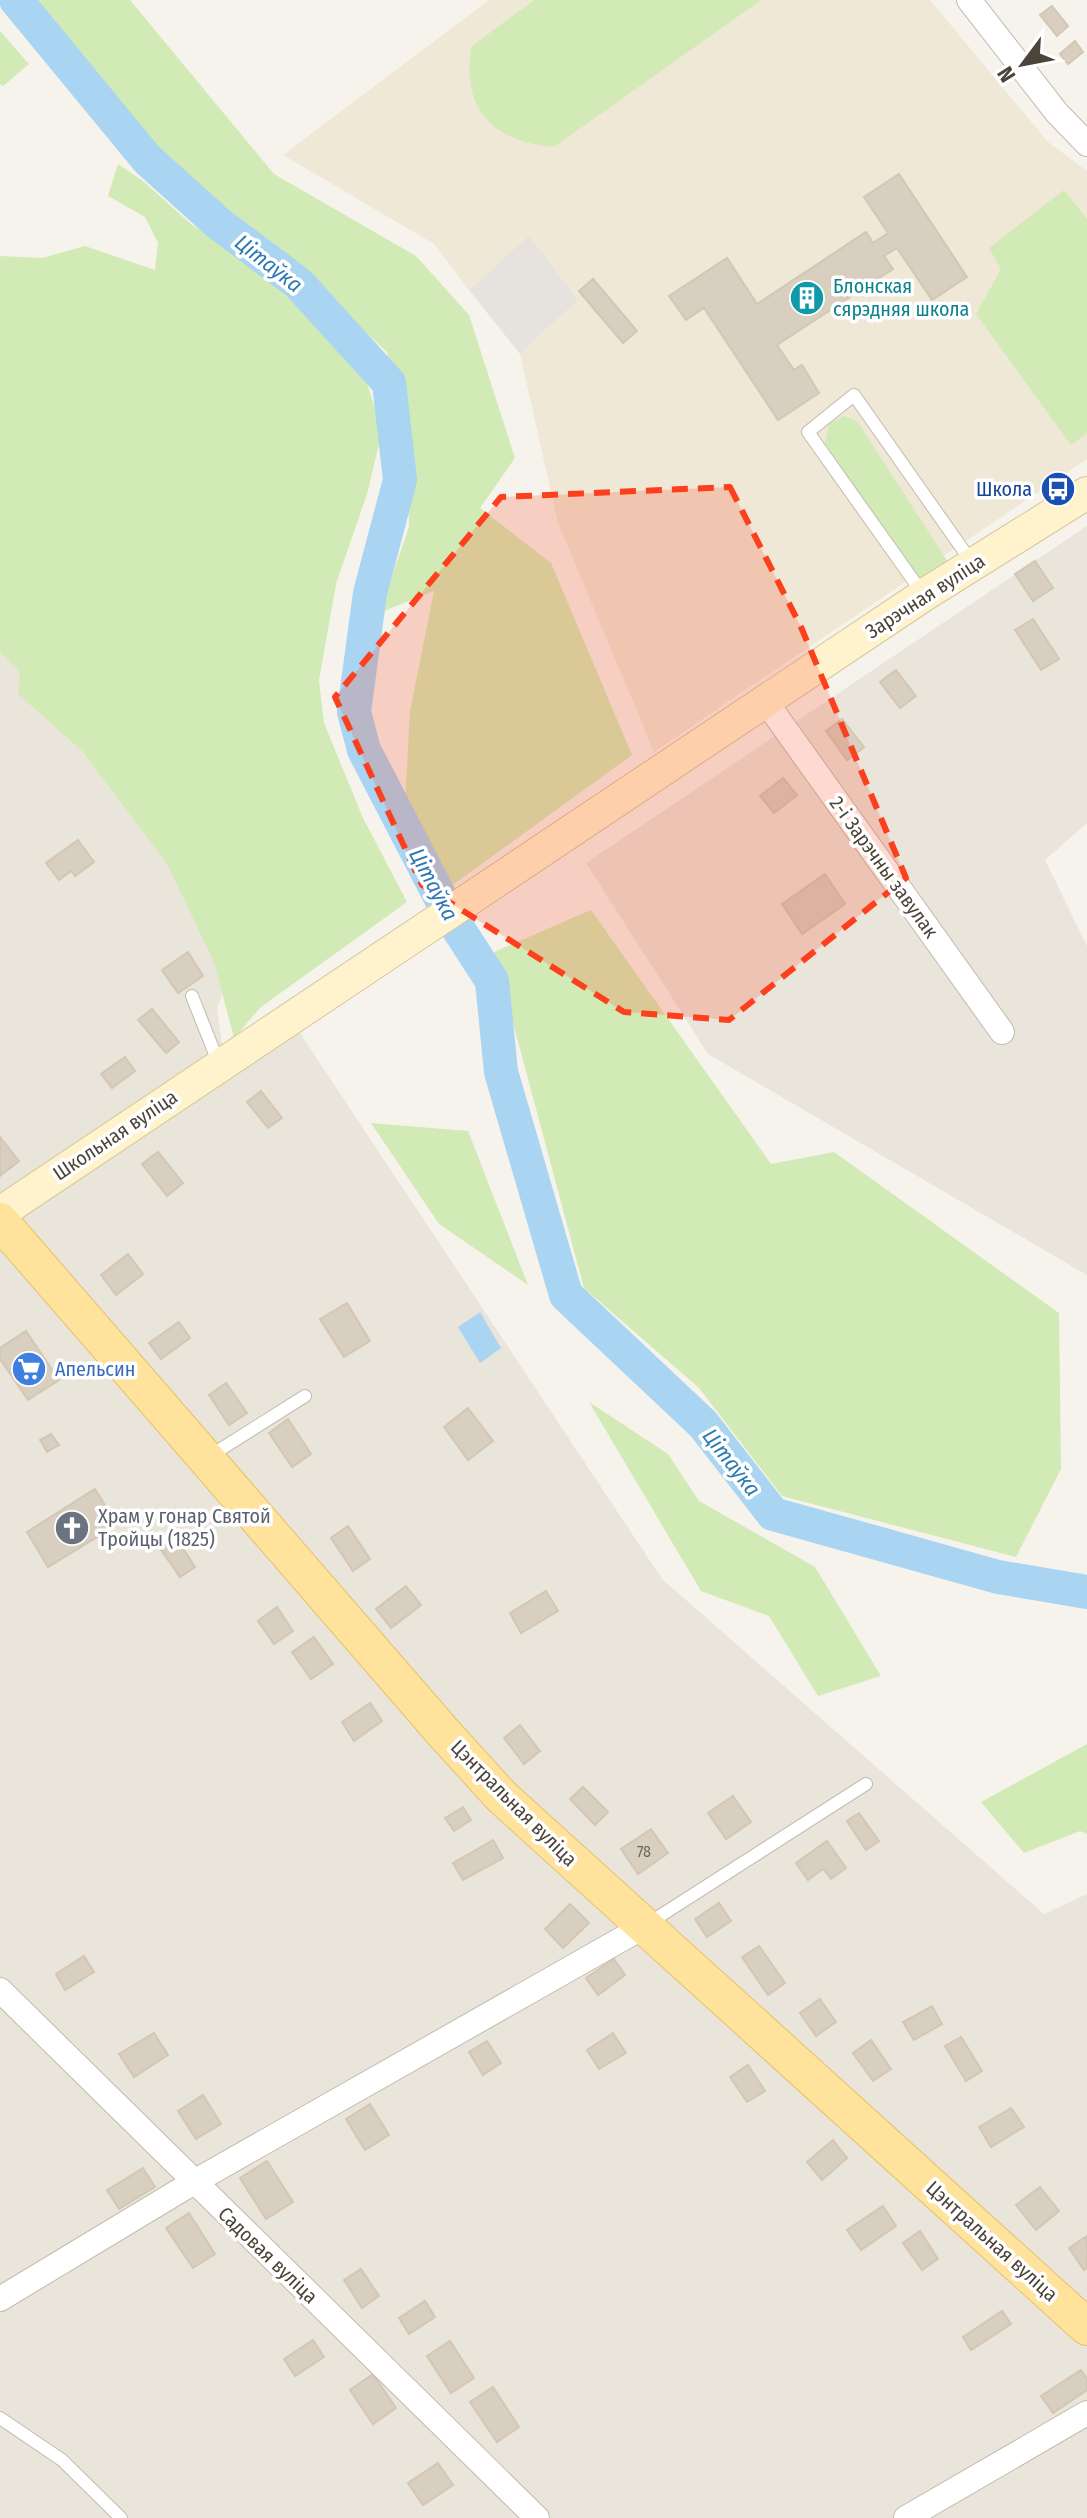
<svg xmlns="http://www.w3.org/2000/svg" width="1087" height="2518" font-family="'Fira Sans Condensed',sans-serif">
<rect width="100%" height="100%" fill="#f6f3ec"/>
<g fill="#eae5da">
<polygon points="1087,526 1087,823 1045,860 1087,946 1087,1275 708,1054 586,863"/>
<polygon points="0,569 237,966 217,1007 223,1054 286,1012 662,1579 1044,1914 1087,1894 1087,2518 0,2518"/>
</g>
<polygon fill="#e6e2dd" points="529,235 578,300 520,354 469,290"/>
<polygon fill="#efe8d6" points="489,0 930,0 1048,142 1087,171 1087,459 654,752 558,523 520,354 578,300 529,235 469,290 434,244 283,155"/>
<g fill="#d2eab5">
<polygon points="32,0 130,0 274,174 416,256 469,315 515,458 480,508 551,563 632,755 450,887 405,803 410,711 434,591 379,613 409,527 406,429 387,352 302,274 170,162"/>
<path d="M534,0H761L554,147C493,142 460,109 472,46Z"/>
<polygon points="0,31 29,64 3,86 0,84"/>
<polygon points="118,164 143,181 192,225 255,263 292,293 329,329 367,383 382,432 367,494 336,584 319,680 324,723 363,818 407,902 261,1007 234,1038 214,962 166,862 82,751 18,694 20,671 0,652 0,256 42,258 85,246 155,270 158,243 145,217 108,196"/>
<polygon points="1064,190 1087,219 1087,433 1071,445 976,314 1001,269 989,248"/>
<polygon points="844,416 857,421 948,562 919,581 825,443 829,424"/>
<polygon points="591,910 771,1164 834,1152 1059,1313 1061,1469 1016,1557 782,1496 699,1388 584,1288 494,952"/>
<polygon points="371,1123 468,1131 528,1285 439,1224"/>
<polygon points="589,1402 668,1454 699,1501 815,1567 881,1676 818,1696 769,1616 701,1591"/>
<polygon points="1087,1744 1087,1834 1080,1831 1024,1853 981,1802"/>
</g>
<polygon fill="#a9d4f2" points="480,1312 501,1348 480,1363 458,1327"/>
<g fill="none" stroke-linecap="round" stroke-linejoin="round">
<polyline stroke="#a9d4f2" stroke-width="34" points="16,0 147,159 218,223 298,283 389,383 400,480 370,593 354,712 364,750 450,916 492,981 501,1072 566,1295 703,1424 773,1514 998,1577 1087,1592"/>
</g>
<g fill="#d8cfc1" stroke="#d3c7b4" stroke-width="2">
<polygon points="1052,6 1068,26 1057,36 1040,15"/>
<polygon points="1075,41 1083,52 1068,64 1060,54"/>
<polygon points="899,174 967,277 932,300 897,248 884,256 893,269 777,345 794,370 802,365 819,393 778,420 704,308 686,320 669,296 727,258 757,304 866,232 873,243 888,233 864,197"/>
<polygon points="593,279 637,331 623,343 579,291"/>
<polygon points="1035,561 1053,588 1033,601 1015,574"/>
<polygon points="1033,619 1059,659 1041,670 1015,630"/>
<polygon points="896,670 916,696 900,708 880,682"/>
<polygon points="842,719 864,747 847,760 826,731"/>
<polygon points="783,778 797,795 774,813 760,796"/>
<polygon points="78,840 94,862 75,876 71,871 59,880 46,863"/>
<polygon points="825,874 845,904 802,934 782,904"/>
<polygon points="188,952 203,976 178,993 162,970"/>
<polygon points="152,1009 179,1042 166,1053 138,1020"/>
<polygon points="125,1057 135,1071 112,1088 101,1074"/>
<polygon points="261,1091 282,1118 268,1128 247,1102"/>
<polygon points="0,1137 19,1161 0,1176"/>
<polygon points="158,1152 183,1183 167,1196 142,1164"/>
<polygon points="128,1254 143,1274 116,1295 101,1275"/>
<polygon points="347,1303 370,1341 344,1357 320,1319"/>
<polygon points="179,1322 190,1338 161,1359 149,1343"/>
<polygon points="26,1331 59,1380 28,1400 0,1359 0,1348"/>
<polygon points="226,1383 247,1413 229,1425 209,1395"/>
<polygon points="468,1408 493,1441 468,1460 444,1427"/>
<polygon points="288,1419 311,1454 292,1467 269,1433"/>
<polygon points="51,1434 59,1445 47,1452 40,1440"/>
<polygon points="95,1489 117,1525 48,1567 27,1532"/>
<polygon points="348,1526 370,1559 353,1571 331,1538"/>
<polygon points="173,1533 195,1567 180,1577 157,1544"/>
<polygon points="406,1586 421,1605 391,1628 376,1609"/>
<polygon points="546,1591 558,1611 521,1633 510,1613"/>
<polygon points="277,1607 293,1631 274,1644 258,1621"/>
<polygon points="314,1637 333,1664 311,1679 292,1652"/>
<polygon points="370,1703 382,1721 354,1741 342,1722"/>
<polygon points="520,1725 540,1751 524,1764 504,1738"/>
<polygon points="583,1787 608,1812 595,1825 570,1799"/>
<polygon points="733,1796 751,1822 726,1839 708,1813"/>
<polygon points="463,1807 471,1820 454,1831 445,1818"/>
<polygon points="859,1813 879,1841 866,1850 847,1821"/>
<polygon points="651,1829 668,1853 638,1874 621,1849"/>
<polygon points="493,1840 503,1858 463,1880 453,1863"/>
<polygon points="827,1841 846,1868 831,1879 823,1869 808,1880 796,1863"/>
<polygon points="719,1903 731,1921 707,1937 695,1919"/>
<polygon points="570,1904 589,1923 563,1948 545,1929"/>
<polygon points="759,1946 785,1983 768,1995 742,1957"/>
<polygon points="84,1956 94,1972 65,1990 56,1974"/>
<polygon points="614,1959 625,1975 598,1995 586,1978"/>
<polygon points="820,1999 836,2022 816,2036 800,2013"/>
<polygon points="932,2006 942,2024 914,2040 903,2022"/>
<polygon points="154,2033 168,2055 134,2077 119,2054"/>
<polygon points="613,2033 626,2053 599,2069 587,2050"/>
<polygon points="961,2037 982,2071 966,2081 945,2046"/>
<polygon points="871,2040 891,2069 873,2081 853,2053"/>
<polygon points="487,2041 501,2063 483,2075 469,2052"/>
<polygon points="748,2065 765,2091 747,2102 730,2077"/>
<polygon points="203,2095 221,2124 196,2139 178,2111"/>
<polygon points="370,2104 389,2135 365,2150 346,2119"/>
<polygon points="1011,2108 1024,2127 991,2147 979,2127"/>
<polygon points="833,2140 847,2158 822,2180 807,2162"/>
<polygon points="267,2161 293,2202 266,2219 240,2178"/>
<polygon points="143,2168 155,2187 119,2209 107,2190"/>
<polygon points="1040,2187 1059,2211 1036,2230 1016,2205"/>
<polygon points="883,2206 896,2226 861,2250 847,2230"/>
<polygon points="189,2213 215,2254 193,2268 166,2228"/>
<polygon points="920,2231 938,2259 922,2270 903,2243"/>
<polygon points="1087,2236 1087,2268 1084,2270 1069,2248"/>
<polygon points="361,2269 379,2296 362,2308 344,2280"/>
<polygon points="425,2301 435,2317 409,2334 399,2318"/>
<polygon points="1002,2311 1011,2324 971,2350 963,2337"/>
<polygon points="313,2340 324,2357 295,2376 284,2359"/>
<polygon points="450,2341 474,2378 451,2393 427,2356"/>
<polygon points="1081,2370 1087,2379 1087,2390 1053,2413 1041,2396"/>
<polygon points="373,2374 396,2408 373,2424 350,2390"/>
<polygon points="493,2387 519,2427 497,2442 470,2402"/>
<polygon points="438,2463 453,2485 423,2505 408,2483"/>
</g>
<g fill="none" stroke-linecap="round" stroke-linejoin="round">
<g stroke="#c2bbae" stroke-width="14">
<g id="lane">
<polyline points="923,594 808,432 854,395 973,564"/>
<polyline points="192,996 219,1064"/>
<polyline points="210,1456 305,1396"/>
<polyline points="649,1923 866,1784"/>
<polyline points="0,2418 62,2460 121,2518"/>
</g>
</g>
<g stroke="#c2bbae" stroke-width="26">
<g id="street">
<polyline points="969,0 1057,113 1087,144"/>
<polyline points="766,702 1002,1032"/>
<polyline points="0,1990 537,2518"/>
<polyline points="0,2299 194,2182 643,1927"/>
<polyline points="906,2518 1087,2413"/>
</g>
</g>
<g stroke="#d6c79b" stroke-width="34">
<polyline id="secondary" points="0,1213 924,595 1087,493"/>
</g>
<g stroke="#e6c16a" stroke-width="38">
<polyline id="primary" points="0,1221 442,1731 501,1796 1087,2327"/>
</g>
<use href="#lane" stroke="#fff" stroke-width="12"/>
<use href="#street" stroke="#fff" stroke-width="24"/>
<use href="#secondary" stroke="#fff3cd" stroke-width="32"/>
<use href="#primary" stroke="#ffe39c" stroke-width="36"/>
</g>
<path fill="#fc3f1d" fill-opacity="0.2" stroke="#fc3f1d" stroke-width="6" stroke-dasharray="16 10" stroke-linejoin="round" d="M730,487L801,627L906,878L729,1020L624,1012L422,885L335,697L501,497Z"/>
<defs>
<g id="building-disc" transform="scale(1.8)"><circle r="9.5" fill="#0f9aa8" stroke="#fff"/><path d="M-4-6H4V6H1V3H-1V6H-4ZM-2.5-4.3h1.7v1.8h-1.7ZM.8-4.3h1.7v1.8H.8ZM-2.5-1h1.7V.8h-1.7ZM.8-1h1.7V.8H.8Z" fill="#fff"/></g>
<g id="bus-disc" transform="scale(1.8)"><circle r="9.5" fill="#1a4fb4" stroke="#fff"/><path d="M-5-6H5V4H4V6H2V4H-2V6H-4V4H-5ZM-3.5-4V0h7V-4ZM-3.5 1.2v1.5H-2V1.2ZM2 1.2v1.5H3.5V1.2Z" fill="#fff"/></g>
<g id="supermarket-disc" transform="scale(1.8)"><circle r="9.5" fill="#3f7fe0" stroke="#fff"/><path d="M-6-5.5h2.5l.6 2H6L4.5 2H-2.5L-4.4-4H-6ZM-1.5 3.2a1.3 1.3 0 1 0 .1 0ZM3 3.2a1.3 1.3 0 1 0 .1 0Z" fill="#fff"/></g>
<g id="church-disc" transform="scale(1.8)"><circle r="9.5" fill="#6b7280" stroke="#fff"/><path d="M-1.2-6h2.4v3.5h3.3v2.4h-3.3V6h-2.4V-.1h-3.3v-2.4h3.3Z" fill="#fff"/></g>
</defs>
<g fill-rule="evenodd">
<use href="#building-disc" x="807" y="298"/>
<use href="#bus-disc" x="1058" y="489"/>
<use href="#supermarket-disc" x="29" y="1369"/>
<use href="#church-disc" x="72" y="1528"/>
</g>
<g text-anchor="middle" stroke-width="7" stroke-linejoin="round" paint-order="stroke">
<g font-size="16" fill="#6e675b">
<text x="644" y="1857">78</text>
</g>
<g font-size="20" fill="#0d838f" stroke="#fff" text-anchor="start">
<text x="833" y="293">Блонская<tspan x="833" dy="23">сярэдняя школа</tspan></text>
</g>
<g font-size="20" fill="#164399" stroke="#fff" text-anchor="end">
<text x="1032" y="496">Школа</text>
</g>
<g font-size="20" fill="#4b4439" stroke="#fff">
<text transform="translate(925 596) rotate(-33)" y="7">Зарэчная вуліца</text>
<text transform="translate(884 867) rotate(54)" y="7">2-і Зарэчны завулак</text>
<text transform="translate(115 1135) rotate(-34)" y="7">Школьная вуліца</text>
<text transform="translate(514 1803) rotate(45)" y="7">Цэнтральная вуліца</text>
<text transform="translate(992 2241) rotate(42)" y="7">Цэнтральная вуліца</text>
<text transform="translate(268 2255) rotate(44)" y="7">Садовая вуліца</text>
</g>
<g font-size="20" fill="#366cbe" stroke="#fff" text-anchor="start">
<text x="55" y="1376">Апельсин</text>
</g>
<g font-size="20" fill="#5b616d" stroke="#fff" text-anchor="start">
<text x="98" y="1523">Храм у гонар Святой<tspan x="98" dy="23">Тройцы (1825)</tspan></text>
</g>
<g font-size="22" font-style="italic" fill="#2e7ab2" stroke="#fff">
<text transform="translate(269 263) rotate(38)" y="8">Цітаўка</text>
<text transform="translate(434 884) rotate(62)" y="8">Цітаўка</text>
<text transform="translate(732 1462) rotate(52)" y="8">Цітаўка</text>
</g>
</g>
<g transform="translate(1023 64) rotate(238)" stroke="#ffffff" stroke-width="6" paint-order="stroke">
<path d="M0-6L14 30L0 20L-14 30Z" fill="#4b4439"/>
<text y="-12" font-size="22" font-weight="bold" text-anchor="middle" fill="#4b4439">N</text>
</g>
</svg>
